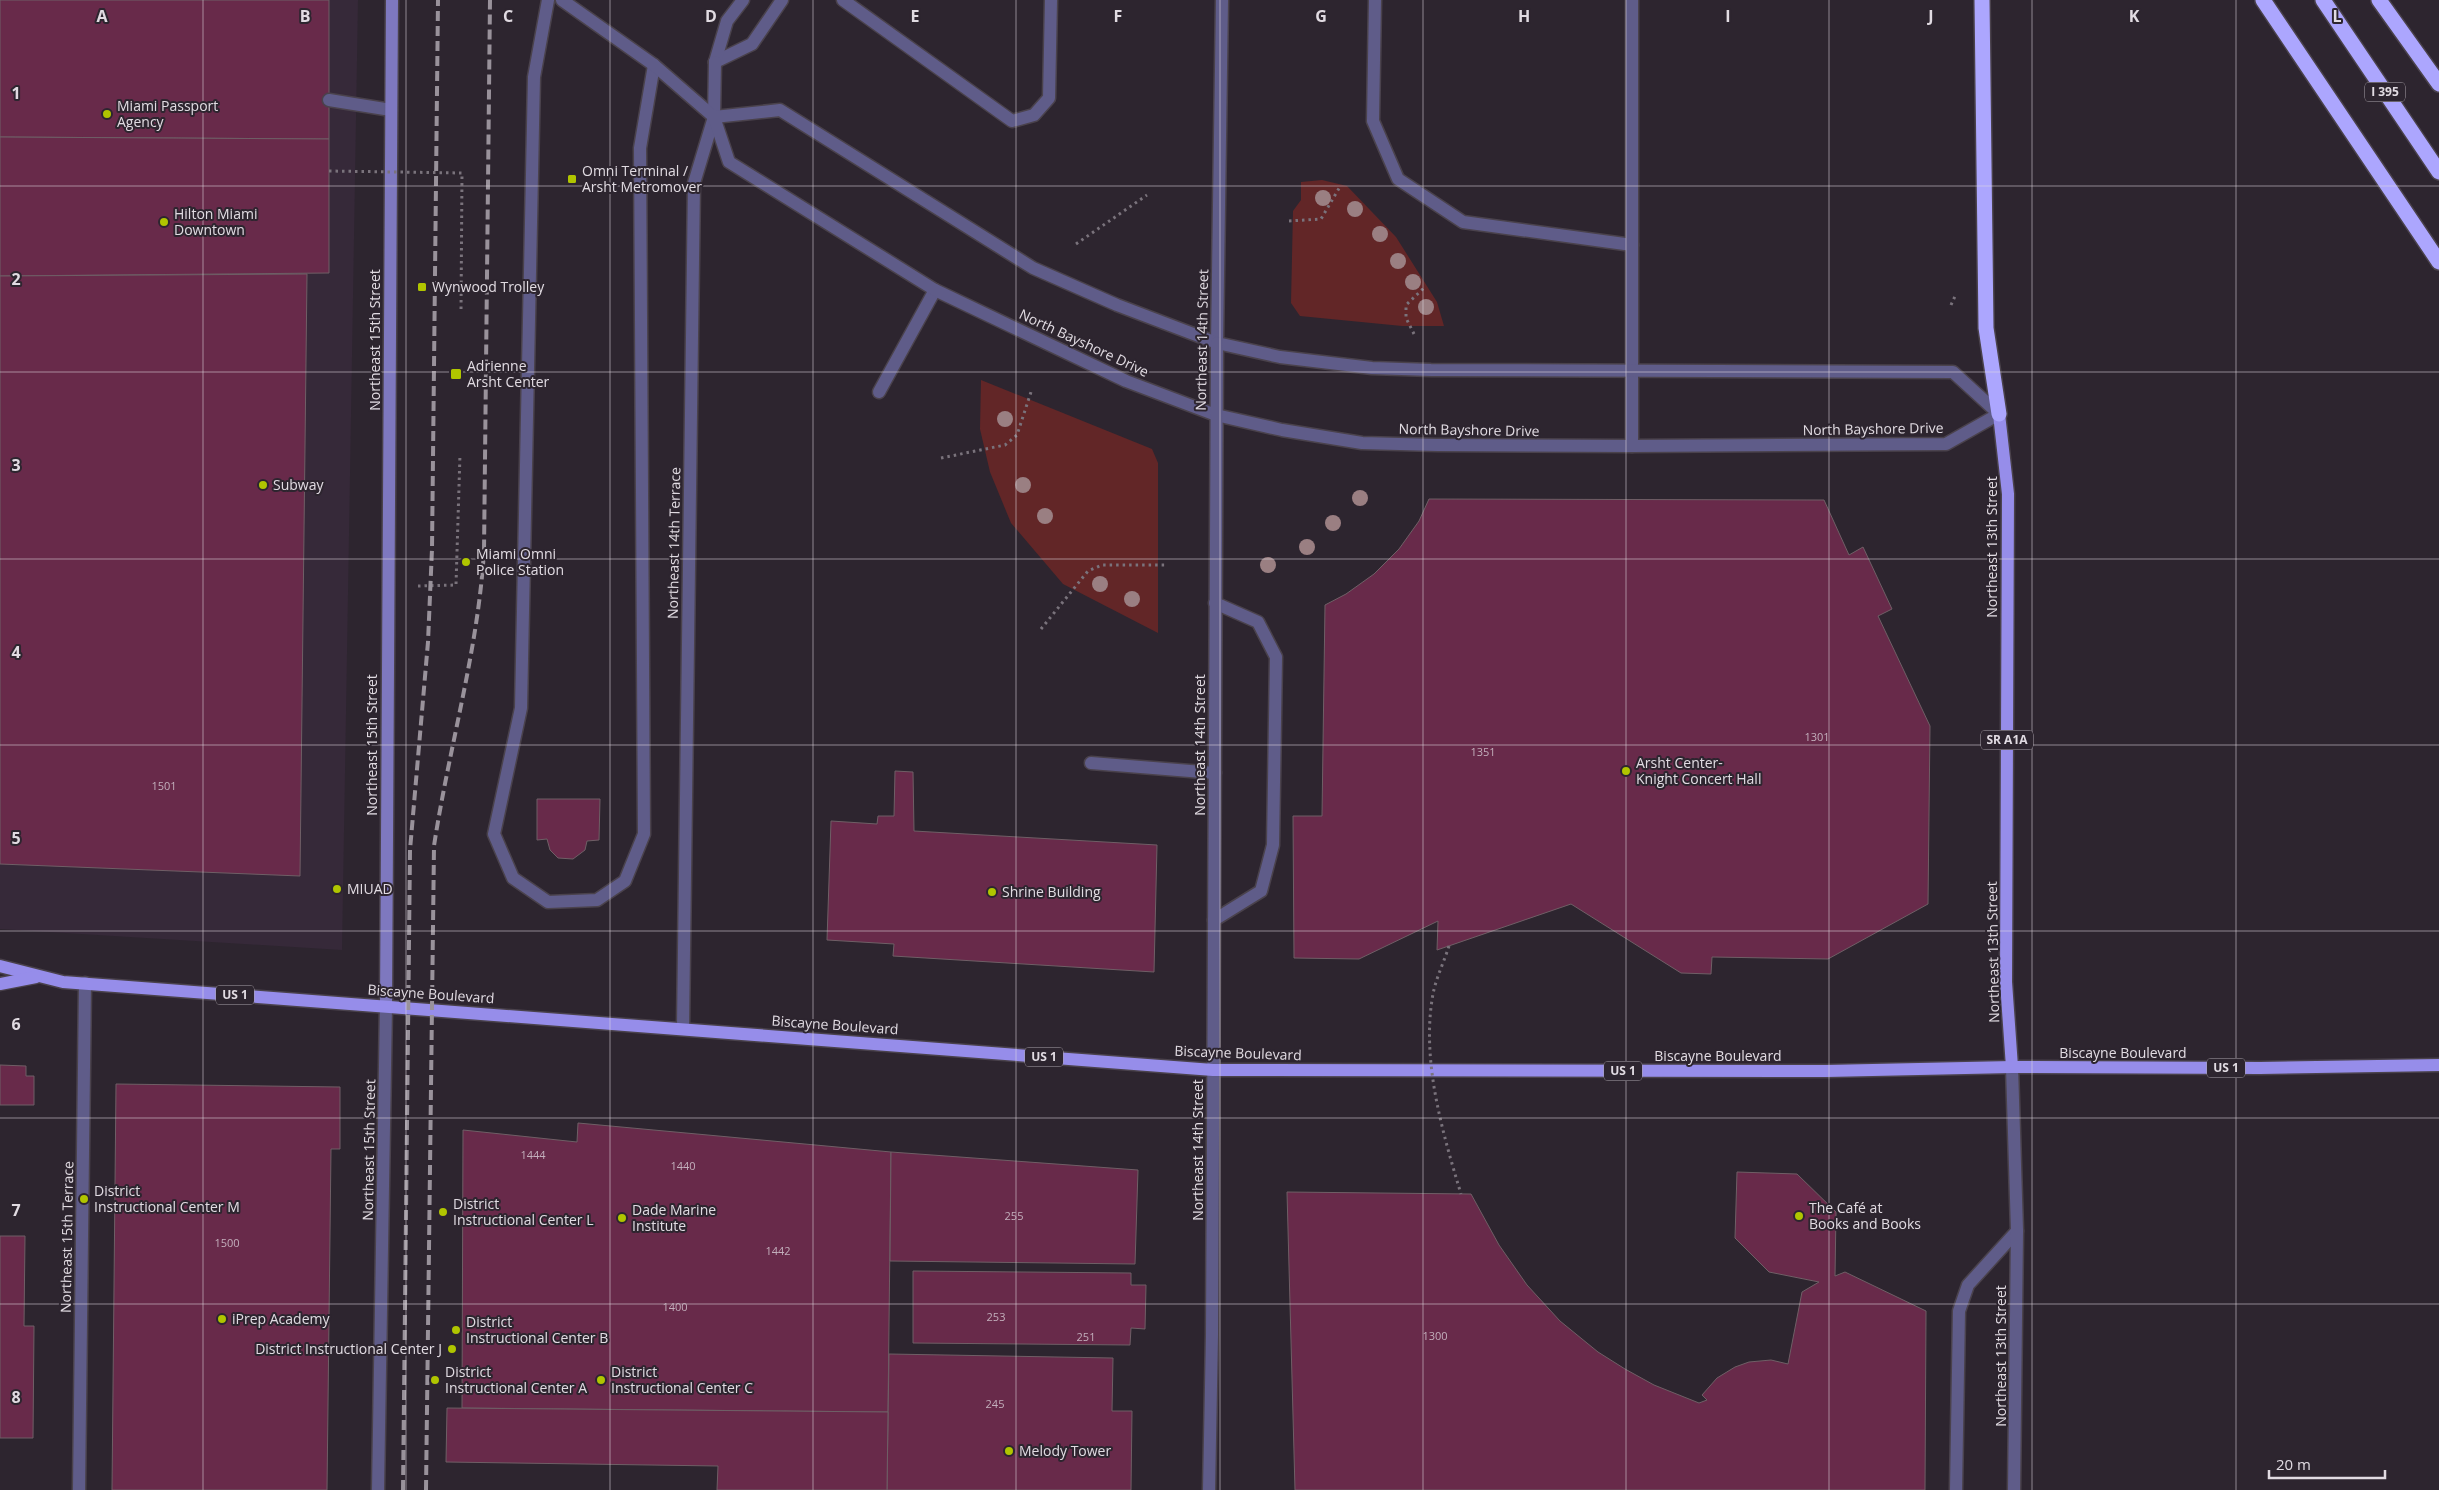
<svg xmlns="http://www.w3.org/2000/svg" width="2439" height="1490" font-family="'Open Sans',sans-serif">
<rect width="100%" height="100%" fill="#2d252f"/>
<polygon fill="#362939" points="0,0 358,0 342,950 0,929"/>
<g fill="#622627">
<polygon points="1322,180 1347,186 1396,237 1437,302 1444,326 1402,326 1300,316 1291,303 1293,211 1301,200 1301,182"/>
<polygon points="981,380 1152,449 1158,463 1158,633 1063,584 1011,523 990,472 980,429"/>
</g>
<g fill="#682a4a" stroke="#6f5f66">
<polygon points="0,0 329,0 329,139 0,137"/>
<polygon points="0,137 329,139 329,273 0,276"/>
<polygon points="307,274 300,876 0,864 0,276"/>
<polygon points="1429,499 1824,500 1849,555 1863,547 1892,609 1878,616 1930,726 1928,904 1828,959 1712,957 1711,974 1681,973 1571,904 1437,950 1438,921 1359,959 1294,958 1293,816 1322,816 1325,605 1346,594 1374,574 1399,549 1419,521"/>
<polygon points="895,771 913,772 914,831 1157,845 1154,972 893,956 894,944 827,940 831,821 877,824 878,816 894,816"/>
<polygon points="537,799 600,799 599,840 587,841 585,850 573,859 558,858 550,850 547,839 537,840"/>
<polygon points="0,1065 26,1066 26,1076 34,1076 34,1105 0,1105"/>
<polygon points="116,1084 340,1087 340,1149 331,1149 327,1490 112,1490"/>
<polygon points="578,1123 891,1152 888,1412 462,1408 463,1130 577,1142"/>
<polygon points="891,1152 1138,1170 1135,1264 890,1261"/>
<polygon points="1737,1172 1797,1174 1836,1212 1835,1276 1845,1272 1926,1311 1925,1490 1295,1490 1287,1192 1471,1194 1499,1245 1527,1285 1560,1321 1598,1352 1625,1369 1654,1385 1699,1403 1707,1400 1702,1395 1717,1378 1735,1367 1749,1362 1771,1360 1788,1364 1802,1292 1819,1282 1769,1272 1735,1238"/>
<polygon points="0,1236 25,1236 24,1326 34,1326 33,1438 0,1438"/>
<polygon points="913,1271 1131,1273 1131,1285 1146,1285 1145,1329 1131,1328 1130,1345 913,1343"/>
<polygon points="889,1354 1113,1358 1112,1411 1132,1411 1131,1490 887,1490"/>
<polygon points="447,1408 888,1412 887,1490 717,1490 718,1466 446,1462"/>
</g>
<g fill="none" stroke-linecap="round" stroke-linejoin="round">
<g stroke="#4a424c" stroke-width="15">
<g id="service">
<polyline points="548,0 534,77 521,708 494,834 513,878 548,902 597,900 625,881 644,834 640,148 654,65"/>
<polyline points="843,0 1012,121 1034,115 1049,98 1051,0"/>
<polyline points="1375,0 1373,121 1398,179 1463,222 1632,245"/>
<polyline points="1632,0 1632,372"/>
<polyline points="715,62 752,44 782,0"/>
<polyline points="715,62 727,21 743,0"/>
<polyline points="329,100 391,110"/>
<polyline points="879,392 935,290"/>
<polyline points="1091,763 1215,773"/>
<polyline points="1214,920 1261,891 1273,845 1276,657 1258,622 1215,603"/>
<polyline points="1956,1490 1959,1311 1968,1285 2017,1231"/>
</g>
</g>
<g stroke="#4a424c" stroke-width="15">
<g id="minor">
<polyline points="1217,343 1222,0"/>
<polyline points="1632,372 1632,446"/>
<polyline points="683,1028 694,183 714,117 715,62"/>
<polyline points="79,1490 85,983"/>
</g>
</g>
<g stroke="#4a424c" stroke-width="15">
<g id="tertiary">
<polyline points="562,0 654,65 714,117 729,162 935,290 1126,381 1216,415 1282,430 1362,443 1437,445 1632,446 1946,444 1999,414 1953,372 1431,370 1372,368 1280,357 1217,343 1117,305 1033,268 780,110 714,117"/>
<polyline points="2012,1067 2017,1231 2014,1490"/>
<polyline points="378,1490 386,1005"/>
<polyline points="1209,1490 1212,1335 1217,343"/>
</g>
</g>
<g stroke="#4a424c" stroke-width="15">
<polyline id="secondary" points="386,1005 392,0"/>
</g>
<g stroke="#4a424c" stroke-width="15">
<g id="primary">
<polyline points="1999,414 2008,494 2006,982 2012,1067"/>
<polyline points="0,966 63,982 1213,1070 1826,1071 2012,1067 2260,1068 2439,1065"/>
<polyline points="0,984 36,977"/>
</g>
</g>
<g stroke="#4a424c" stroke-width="18">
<g id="motorway">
<polyline points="1982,0 1986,328 1999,414"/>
<polyline points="2263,0 2439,262"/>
<polyline points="2323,0 2439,172"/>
<polyline points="2379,0 2439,84"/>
</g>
</g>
<g stroke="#7a737c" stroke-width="3" stroke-dasharray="2.5 4" stroke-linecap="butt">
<polyline points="1289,221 1321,219 1341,185"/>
<polyline points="1076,244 1147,195"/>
<polyline points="1951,305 1956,294"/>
<polyline points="1414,334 1406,318 1406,305 1426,286"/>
<polyline points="941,458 1005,445 1017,435 1031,392"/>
<polyline points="418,586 456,585 460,454"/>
<polyline points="1041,629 1088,571 1102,565 1168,565"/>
</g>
<use href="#service" stroke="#5f5c89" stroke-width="12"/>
<use href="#minor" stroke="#5f5c89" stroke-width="12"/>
<use href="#tertiary" stroke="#5f5c89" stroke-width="12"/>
<use href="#secondary" stroke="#7e78bf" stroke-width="12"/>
<use href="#primary" stroke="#968dea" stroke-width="12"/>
<use href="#motorway" stroke="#aca6fe" stroke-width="15"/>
<g stroke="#99929b" stroke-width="4" stroke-dasharray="10 5" stroke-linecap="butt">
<polyline points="403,1490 410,850 428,642 432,549 438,0"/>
<path d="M426,1490L434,846C449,747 478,651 484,551L490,0"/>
</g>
<g stroke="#7a737c" stroke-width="3" stroke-dasharray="2.5 4" stroke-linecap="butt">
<polyline points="329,171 462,173 461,312"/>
<path d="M1449,946C1444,962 1436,978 1433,994C1421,1059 1442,1131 1461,1194"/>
</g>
</g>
<g fill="#9a7f82">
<circle cx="1323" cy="198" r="8"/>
<circle cx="1355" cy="209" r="8"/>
<circle cx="1380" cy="234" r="8"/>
<circle cx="1398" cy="261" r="8"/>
<circle cx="1413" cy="282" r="8"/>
<circle cx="1426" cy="307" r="8"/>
<circle cx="1005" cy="419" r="8"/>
<circle cx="1023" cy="485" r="8"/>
<circle cx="1360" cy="498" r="8"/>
<circle cx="1045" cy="516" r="8"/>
<circle cx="1333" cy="523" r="8"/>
<circle cx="1307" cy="547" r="8"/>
<circle cx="1268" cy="565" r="8"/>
<circle cx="1100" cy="584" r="8"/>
<circle cx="1132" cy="599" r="8"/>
</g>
<path fill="none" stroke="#e1dbe2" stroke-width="1" stroke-opacity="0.55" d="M203,0V1490M406,0V1490M610,0V1490M813,0V1490M1016,0V1490M1220,0V1490M1423,0V1490M1626,0V1490M1829,0V1490M2032,0V1490M2236,0V1490M0,186H2439M0,372H2439M0,559H2439M0,745H2439M0,931H2439M0,1118H2439M0,1304H2439"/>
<g fill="#b0c500" stroke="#2d252f" stroke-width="2">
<circle cx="107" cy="114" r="5"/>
<rect x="567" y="174" width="10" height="10" rx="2.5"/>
<circle cx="164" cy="222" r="5"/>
<rect x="417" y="282" width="10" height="10" rx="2.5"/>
<rect x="450" y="368" width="12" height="12" rx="2.5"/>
<circle cx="263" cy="485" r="5"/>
<circle cx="466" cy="562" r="5"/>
<circle cx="1626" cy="771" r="5"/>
<circle cx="337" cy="889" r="5"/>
<circle cx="992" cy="892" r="5"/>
<circle cx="84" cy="1199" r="5"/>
<circle cx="443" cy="1212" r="5"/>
<circle cx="1799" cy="1216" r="5"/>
<circle cx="622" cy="1218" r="5"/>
<circle cx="222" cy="1319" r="5"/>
<circle cx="456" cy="1330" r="5"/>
<circle cx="452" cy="1349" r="5"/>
<circle cx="435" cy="1380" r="5"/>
<circle cx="601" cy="1380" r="5"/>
<circle cx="1009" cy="1451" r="5"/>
</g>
<g text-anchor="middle" stroke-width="4" stroke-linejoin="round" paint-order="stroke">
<g font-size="11" fill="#c3afbc">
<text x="1817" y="741">1301</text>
<text x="1483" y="756">1351</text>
<text x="164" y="790">1501</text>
<text x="533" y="1159">1444</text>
<text x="683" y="1170">1440</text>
<text x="1014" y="1220">255</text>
<text x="227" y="1247">1500</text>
<text x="778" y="1255">1442</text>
<text x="675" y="1311">1400</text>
<text x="996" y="1321">253</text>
<text x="1435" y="1340">1300</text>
<text x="1086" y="1341">251</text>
<text x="995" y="1408">245</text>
</g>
<g fill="#2d252f" stroke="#aba4ac" stroke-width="1">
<rect x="2365" y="82.5" width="40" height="19" rx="4"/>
<rect x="1981" y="730.5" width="52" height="19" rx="4"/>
<rect x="216" y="985.5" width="38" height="19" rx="4"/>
<rect x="1025" y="1047.5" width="38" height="19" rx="4"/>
<rect x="2207" y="1058.5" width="38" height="19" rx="4"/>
<rect x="1604" y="1061.5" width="38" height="19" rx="4"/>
</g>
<g font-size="12" font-weight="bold" fill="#e1dbe2">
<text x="2385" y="96">I 395</text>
<text x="2007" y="744">SR A1A</text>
<text x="235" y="999">US 1</text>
<text x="1044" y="1061">US 1</text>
<text x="2226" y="1072">US 1</text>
<text x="1623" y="1075">US 1</text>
</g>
<g font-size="14" fill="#e1dbe2" stroke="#2d252f" text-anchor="start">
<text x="117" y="111">Miami Passport<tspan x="117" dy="16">Agency</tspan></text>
<text x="582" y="176">Omni Terminal /<tspan x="582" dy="16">Arsht Metromover</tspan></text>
<text x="174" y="219">Hilton Miami<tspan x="174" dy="16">Downtown</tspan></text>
<text x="432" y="292">Wynwood Trolley</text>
<text x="467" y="371">Adrienne<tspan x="467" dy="16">Arsht Center</tspan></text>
<text x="273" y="490">Subway</text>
<text x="476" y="559">Miami Omni<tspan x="476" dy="16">Police Station</tspan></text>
<text x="1636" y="768">Arsht Center-<tspan x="1636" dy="16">Knight Concert Hall</tspan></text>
<text x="347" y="894">MIUAD</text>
<text x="1002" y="897">Shrine Building</text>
<text x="94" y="1196">District<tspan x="94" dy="16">Instructional Center M</tspan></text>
<text x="453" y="1209">District<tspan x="453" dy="16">Instructional Center L</tspan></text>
<text x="1809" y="1213">The Café at<tspan x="1809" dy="16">Books and Books</tspan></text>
<text x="632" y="1215">Dade Marine<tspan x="632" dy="16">Institute</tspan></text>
<text x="232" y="1324">iPrep Academy</text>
<text x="466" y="1327">District<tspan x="466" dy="16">Instructional Center B</tspan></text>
<text x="442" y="1354" text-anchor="end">District Instructional Center J</text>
<text x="445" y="1377">District<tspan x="445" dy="16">Instructional Center A</tspan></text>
<text x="611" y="1377">District<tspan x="611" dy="16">Instructional Center C</tspan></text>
<text x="1019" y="1456">Melody Tower</text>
</g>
<g font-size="14" fill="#e1dbe2" stroke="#2d252f">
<text transform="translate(375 340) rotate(-90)" y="5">Northeast 15th Street</text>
<text transform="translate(1202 340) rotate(-89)" y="5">Northeast 14th Street</text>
<text transform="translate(1084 343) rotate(25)" y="5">North Bayshore Drive</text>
<text transform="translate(1873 429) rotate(-1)" y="5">North Bayshore Drive</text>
<text transform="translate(1469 430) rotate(1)" y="5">North Bayshore Drive</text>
<text transform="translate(674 543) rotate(-89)" y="5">Northeast 14th Terrace</text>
<text transform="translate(1992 547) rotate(-90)" y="5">Northeast 13th Street</text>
<text transform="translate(372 745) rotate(-90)" y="5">Northeast 15th Street</text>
<text transform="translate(1200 745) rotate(-90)" y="5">Northeast 14th Street</text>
<text transform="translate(1993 952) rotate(-91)" y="5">Northeast 13th Street</text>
<text transform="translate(431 994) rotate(4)" y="5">Biscayne Boulevard</text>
<text transform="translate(835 1025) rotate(4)" y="5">Biscayne Boulevard</text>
<text transform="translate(1238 1053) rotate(2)" y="5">Biscayne Boulevard</text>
<text x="2123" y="1058">Biscayne Boulevard</text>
<text x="1718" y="1061">Biscayne Boulevard</text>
<text transform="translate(369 1150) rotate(-89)" y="5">Northeast 15th Street</text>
<text transform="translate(1198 1150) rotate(-90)" y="5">Northeast 14th Street</text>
<text transform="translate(67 1237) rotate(-89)" y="5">Northeast 15th Terrace</text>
<text transform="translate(2001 1356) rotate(-90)" y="5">Northeast 13th Street</text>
</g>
</g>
<g font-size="16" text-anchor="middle" font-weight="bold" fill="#e1dbe2" stroke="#2d252f" stroke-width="4" stroke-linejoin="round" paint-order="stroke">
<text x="102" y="22">A</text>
<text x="305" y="22">B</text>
<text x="508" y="22">C</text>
<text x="711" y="22">D</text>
<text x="915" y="22">E</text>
<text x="1118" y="22">F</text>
<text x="1321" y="22">G</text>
<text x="1524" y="22">H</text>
<text x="1728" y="22">I</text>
<text x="1931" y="22">J</text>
<text x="2134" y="22">K</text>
<text x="2337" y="22">L</text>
<text x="16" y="99">1</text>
<text x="16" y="285">2</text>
<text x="16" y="471">3</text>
<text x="16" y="658">4</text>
<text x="16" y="844">5</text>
<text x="16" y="1030">6</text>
<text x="16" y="1216">7</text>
<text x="16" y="1403">8</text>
</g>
<path d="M2269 1470v8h116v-8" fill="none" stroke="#e1dbe2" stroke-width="2.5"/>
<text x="2276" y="1470" font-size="15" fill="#e1dbe2" stroke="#2d252f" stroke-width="4" paint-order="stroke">20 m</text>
</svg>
